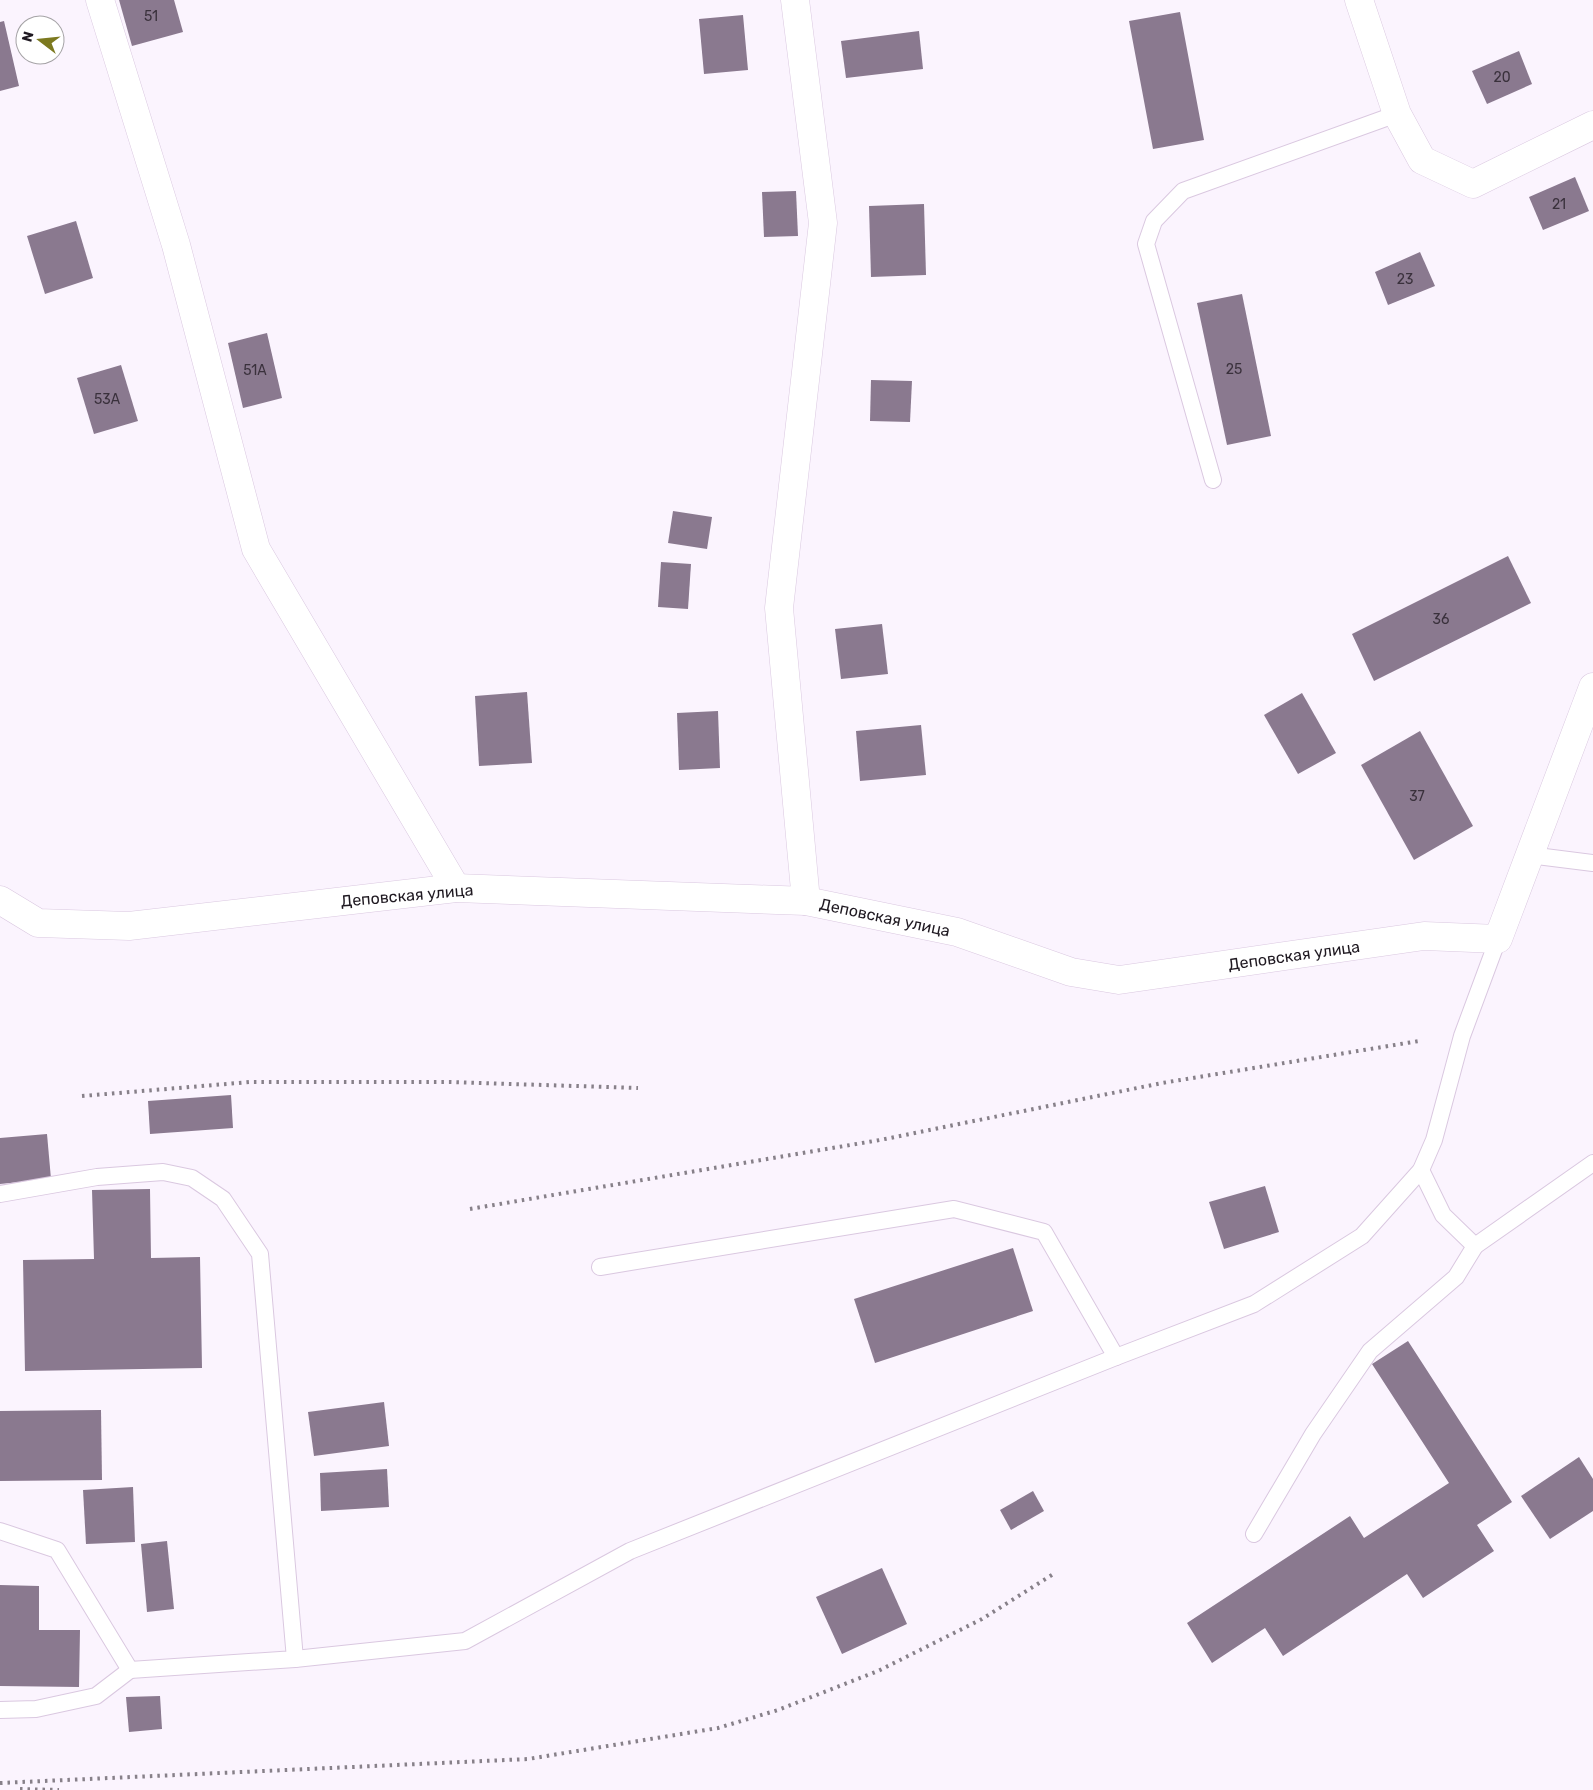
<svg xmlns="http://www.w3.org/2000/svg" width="1593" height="1790" font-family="Rubik,sans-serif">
<rect width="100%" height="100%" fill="#fbf4fe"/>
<g fill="#8a798f">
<polygon points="119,0 174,0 183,32 132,46"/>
<polygon points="1180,12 1204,140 1153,149 1129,21"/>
<polygon points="743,15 748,70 704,74 699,19"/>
<polygon points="4,21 19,86 0,91 0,22"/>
<polygon points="919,31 923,69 846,78 841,41"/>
<polygon points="1519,51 1532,84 1487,104 1472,71"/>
<polygon points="1575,177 1589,211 1543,230 1529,197"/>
<polygon points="796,191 798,236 764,237 762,192"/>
<polygon points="924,204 926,275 871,277 869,206"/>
<polygon points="76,221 93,278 45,294 27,236"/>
<polygon points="1420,252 1435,286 1388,305 1375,272"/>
<polygon points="1242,294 1271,436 1227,445 1197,303"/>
<polygon points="267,333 282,398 243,408 228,343"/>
<polygon points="121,365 138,421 94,434 77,378"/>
<polygon points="871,380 912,381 910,422 870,421"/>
<polygon points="673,511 712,517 707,549 668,543"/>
<polygon points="1508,556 1531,603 1374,681 1352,634"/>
<polygon points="661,562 691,564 688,609 658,607"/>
<polygon points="882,624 888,674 841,679 835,629"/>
<polygon points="527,692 532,763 479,766 475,696"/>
<polygon points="1302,693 1336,753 1298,774 1264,715"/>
<polygon points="718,711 720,768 679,770 677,713"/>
<polygon points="921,725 926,775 860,781 856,731"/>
<polygon points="1420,731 1473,826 1414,860 1361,765"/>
<polygon points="231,1095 233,1128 150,1134 148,1101"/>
<polygon points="47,1134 51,1179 0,1184 0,1138"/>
<polygon points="1265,1186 1279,1232 1224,1249 1209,1202"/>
<polygon points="150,1189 151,1258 200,1257 202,1368 25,1371 23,1260 94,1259 92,1190"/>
<polygon points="1013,1248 1033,1311 875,1363 854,1299"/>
<polygon points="1408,1341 1512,1502 1477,1525 1494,1551 1423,1598 1407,1574 1283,1656 1265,1628 1212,1663 1187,1623 1350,1516 1364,1538 1449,1483 1372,1364"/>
<polygon points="384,1402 389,1446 314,1456 308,1412"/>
<polygon points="101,1410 102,1480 0,1481 0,1411"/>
<polygon points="1579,1457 1593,1479 1593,1511 1550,1539 1521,1496"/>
<polygon points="387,1469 389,1507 321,1511 320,1473"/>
<polygon points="133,1487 135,1542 86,1544 83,1490"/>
<polygon points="1033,1491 1044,1511 1011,1530 1000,1510"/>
<polygon points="167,1541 174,1609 147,1612 141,1544"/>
<polygon points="882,1568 907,1624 842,1654 816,1597"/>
<polygon points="0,1585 39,1586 39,1630 80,1630 79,1687 0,1686"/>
<polygon points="160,1696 162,1729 129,1732 126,1697"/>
</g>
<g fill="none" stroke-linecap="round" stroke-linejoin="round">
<g stroke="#dac8e0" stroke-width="18">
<g id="service">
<polyline points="1213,480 1146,244 1154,221 1183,191 1397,114"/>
<polyline points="1529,855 1593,863"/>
<polyline points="0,1194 97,1177 163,1172 192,1178 223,1199 260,1254 295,1659 130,1670 57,1550 0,1531"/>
<polyline points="1475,1246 1593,1163"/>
<polyline points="600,1267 954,1209 1044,1232 1116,1357"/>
<polyline points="1254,1534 1313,1434 1370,1351 1456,1277 1475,1246 1443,1215 1421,1170"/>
<polyline points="295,1659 465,1641 630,1551 1116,1357 1254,1304 1362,1236 1421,1170 1434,1140 1462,1036 1498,939"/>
<polyline points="0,1710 36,1709 96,1696 130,1670"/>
</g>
</g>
<g stroke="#dac8e0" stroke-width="29">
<g id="minor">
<polyline points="100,0 176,245 256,549 456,888"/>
<polyline points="795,0 823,223 779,608 806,901"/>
<polyline points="1359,0 1397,114 1422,160 1473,184 1593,125"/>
<polyline points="0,900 38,923 129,926 456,888 806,901 957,932 1071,972 1119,980 1424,936 1498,939 1593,687"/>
</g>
</g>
<use href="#service" stroke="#fff" stroke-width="16"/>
<use href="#minor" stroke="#fff" stroke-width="28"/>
<g stroke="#878089" stroke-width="4" stroke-dasharray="2.5 5" stroke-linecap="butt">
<polyline points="82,1096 250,1082 449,1082 638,1088"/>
<polyline points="470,1209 880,1140 1162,1083 1419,1041"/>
<polyline points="0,1783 528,1759 718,1728 778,1710 878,1671 982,1619 1055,1573"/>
<polyline points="20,1789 59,1790"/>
</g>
</g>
<g text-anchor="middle" stroke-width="4" stroke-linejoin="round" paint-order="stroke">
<g font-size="14" fill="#3a313c">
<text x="151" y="21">51</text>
<text x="1502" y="82">20</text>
<text x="1559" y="209">21</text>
<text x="1405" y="284">23</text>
<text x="1234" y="374">25</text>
<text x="255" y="375">51А</text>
<text x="107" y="404">53А</text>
<text x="1441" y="624">36</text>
<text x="1417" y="801">37</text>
</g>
<g font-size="16" fill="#1f1921" stroke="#fff">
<text transform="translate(407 895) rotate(-5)" y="6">Деповская улица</text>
<text transform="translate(885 917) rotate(12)" y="6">Деповская улица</text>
<text transform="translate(1294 955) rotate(-8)" y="6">Деповская улица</text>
</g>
</g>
<g transform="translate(40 40) rotate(286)"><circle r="24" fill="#ffffff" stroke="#a5a3a6"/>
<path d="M0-4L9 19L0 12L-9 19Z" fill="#7c791f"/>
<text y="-8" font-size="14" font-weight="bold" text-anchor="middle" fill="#1f1921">N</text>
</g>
</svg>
